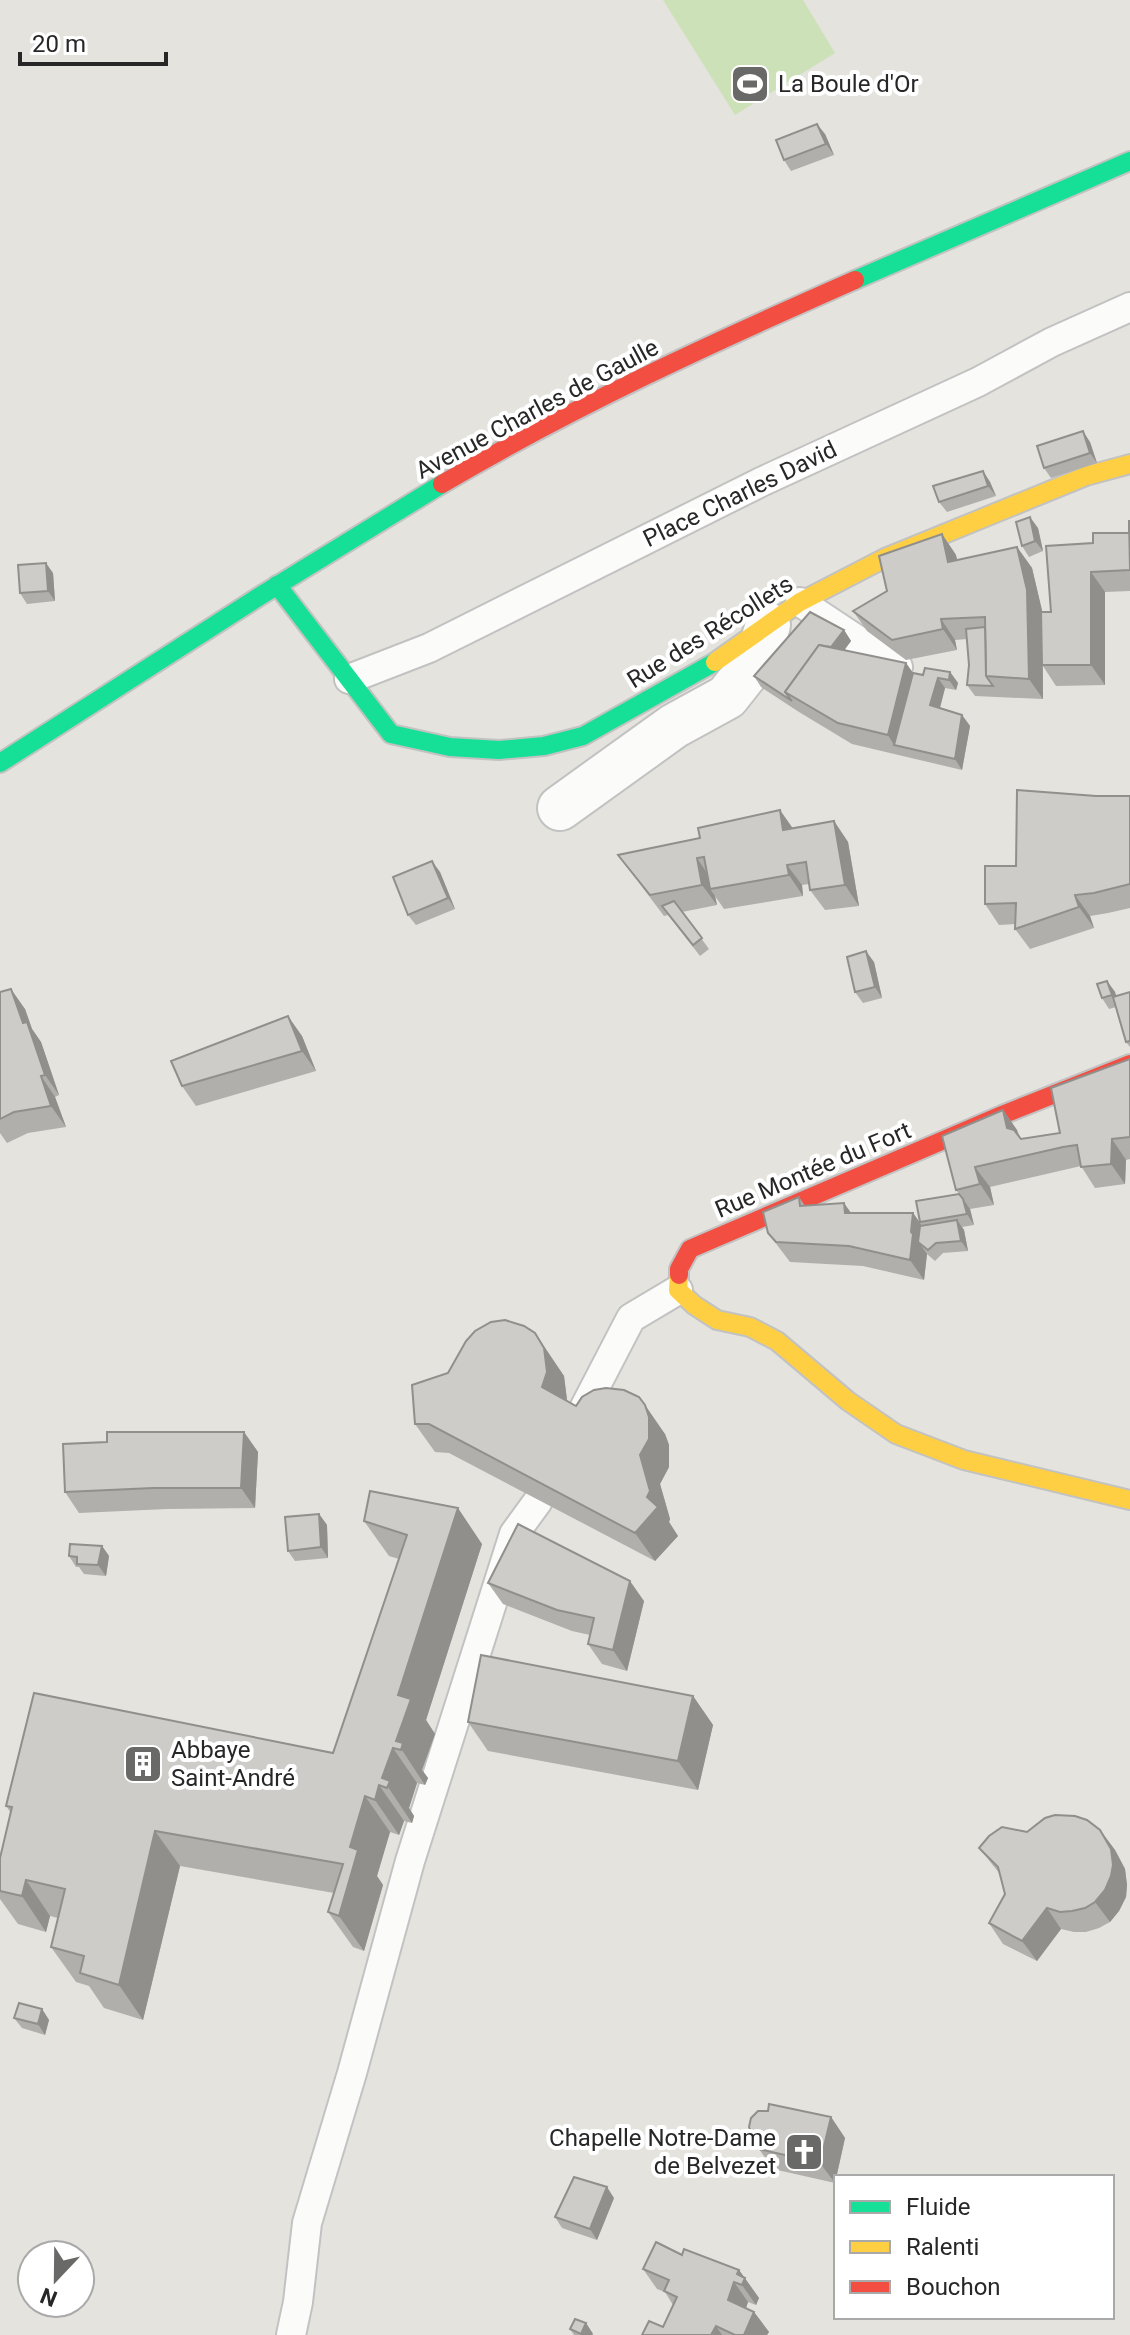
<svg xmlns="http://www.w3.org/2000/svg" width="1130" height="2335" font-family="Roboto,sans-serif">
<rect width="100%" height="100%" fill="#e4e3de"/>
<polygon fill="#cce1b8" points="663,0 803,0 835,53 735,115"/>
<g fill="none" stroke-linecap="round" stroke-linejoin="round">
<g stroke="#c2c2c2" stroke-width="32">
<g id="lane">
<polyline points="800,602 898,667"/>
<polyline points="349,679 429,648 761,482 978,382 1052,342 1130,307"/>
<polyline points="577,1422 631,1318 678,1290"/>
<polyline points="291,2335 298,2302 307,2223 352,2073 410,1861 514,1534 538,1501"/>
</g>
</g>
<g stroke="#c2c2c2" stroke-width="48">
<polyline id="street" points="560,808 674,726 727,697 757,659 768,625"/>
</g>
<g stroke="#c2c2c2" stroke-width="22">
<g id="fast">
<polyline points="855,280 1130,161"/>
<polyline points="277,585 391,734 450,747 499,750 544,746 583,736 715,662"/>
<polyline points="0,763 260,596 442,484"/>
</g>
</g>
<g stroke="#c2c2c2" stroke-width="22">
<g id="slow">
<polyline points="715,662 800,602 885,558 1086,476 1130,464"/>
<polyline points="679,1275 678,1290 694,1305 717,1320 750,1327 777,1341 848,1401 896,1434 964,1460 1130,1500"/>
</g>
</g>
<g stroke="#c2c2c2" stroke-width="22">
<g id="jam">
<path d="M442,484C574,406 714,342 855,280"/>
<polyline points="679,1275 679,1269 690,1249 1002,1115 1130,1064"/>
</g>
</g>
<use href="#lane" stroke="#fbfbfa" stroke-width="28"/>
<use href="#street" stroke="#fbfbfa" stroke-width="44"/>
<use href="#fast" stroke="#16e098" stroke-width="18"/>
<use href="#slow" stroke="#ffcf43" stroke-width="18"/>
<use href="#jam" stroke="#f24e42" stroke-width="18"/>
</g>
<g fill="#b0afac">
<polygon points="825,134 834,155 791,171 784,160"/>
<polygon points="1090,442 1097,463 1051,478 1044,468"/>
<polygon points="983,471 990,482 996,496 947,512 939,502"/>
<polygon points="1130,520 1130,591 1105,592 1105,685 1056,686 1043,666 1043,699 975,696 967,685 969,665 967,639 955,640 957,650 906,660 867,631 853,611 887,591 942,534 956,555 957,560 1017,547 1032,568 1042,612 1051,612 1093,543 1129,533"/>
<polygon points="1038,528 1043,551 1029,557 1022,546"/>
<polygon points="53,573 55,601 27,604 20,593"/>
<polygon points="844,630 851,641 844,650 906,663 913,673 923,675 950,672 958,683 956,690 945,688 940,708 962,715 970,726 962,770 852,744 799,712 761,687 754,676"/>
<polygon points="1096,796 1130,796 1130,908 1108,913 1090,916 1094,928 1030,949 1015,929 1016,924 999,925 985,904 1016,866"/>
<polygon points="834,821 848,842 859,906 825,910 810,890 809,884 802,885 803,896 724,909 715,896 717,905 682,912 709,949 700,956 668,915 664,916 618,855"/>
<polygon points="440,872 455,909 416,925 408,915"/>
<polygon points="874,962 882,998 863,1003 855,992"/>
<polygon points="1107,981 1115,992 1116,996 1130,992 1130,1047 1126,1042 1116,1007 1109,1009 1102,998"/>
<polygon points="0,992 25,1009 32,1029 41,1042 59,1095 55,1097 66,1127 28,1133 7,1143 0,1133"/>
<polygon points="302,1036 316,1071 196,1106 182,1086"/>
<polygon points="1130,1059 1130,1159 1126,1160 1125,1184 1095,1188 1081,1166 990,1187 994,1205 970,1209 974,1225 962,1227 964,1230 968,1251 943,1253 935,1261 927,1254 924,1280 863,1266 790,1262 768,1233 799,1197 805,1206 851,1213 913,1213 922,1225 920,1222 959,1194 956,1190 1003,1110 1017,1130 1021,1139 1060,1133"/>
<polygon points="535,1333 564,1376 567,1400 576,1406 665,1434 669,1445 669,1467 660,1484 670,1519 669,1522 678,1536 655,1561 449,1453 435,1452 415,1424 448,1373"/>
<polygon points="244,1432 258,1452 255,1508 167,1509 79,1513 65,1492 107,1442"/>
<polygon points="319,1514 327,1525 328,1558 295,1561 288,1551"/>
<polygon points="364,1521 482,1544 426,1720 435,1734 422,1770 428,1778 425,1785 417,1783 409,1808 414,1816 412,1823 404,1821 399,1835 390,1832 377,1876 383,1885 364,1951 353,1947 328,1912 334,1893 180,1866 143,2020 104,2008 89,1986 76,1982 51,1947 58,1918 50,1916 46,1932 18,1924 0,1899 0,1858 11,1813 6,1806 333,1753 399,1559 389,1556"/>
<polygon points="102,1546 109,1556 106,1576 84,1574 79,1567 76,1567 69,1556"/>
<polygon points="488,1583 644,1601 627,1671 602,1664 588,1644 590,1635 572,1631 503,1604"/>
<polygon points="693,1696 713,1725 698,1790 488,1751 468,1722"/>
<polygon points="1100,1830 1115,1850 1125,1869 1127,1885 1126,1897 1119,1911 1110,1922 1099,1928 1086,1932 1074,1932 1061,1929 1037,1961 1003,1944 989,1923 1005,1894 1000,1874 979,1848 1027,1832"/>
<polygon points="42,2009 49,2020 45,2035 22,2028 14,2018"/>
<polygon points="831,2117 845,2138 835,2183 773,2169 759,2149 759,2146 753,2137"/>
<polygon points="614,2198 597,2240 562,2228 555,2217"/>
<polygon points="682,2255 739,2270 759,2298 756,2305 748,2302 746,2308 754,2312 769,2332 767,2335 642,2335 663,2327 673,2305 665,2292 657,2289 643,2269"/>
<polygon points="586,2323 593,2334 592,2335 574,2335 570,2329"/>
</g>
<g fill="#908f8c">
<polygon points="817,124 825,134 834,155 826,144"/>
<polygon points="1083,431 1090,442 1097,463 1090,453"/>
<polygon points="983,471 990,482 996,496 988,486"/>
<polygon points="1030,517 1038,528 1043,551 1035,541"/>
<polygon points="942,534 956,555 962,583 948,562"/>
<polygon points="1017,547 1032,568 1042,610 1043,699 1029,679"/>
<polygon points="46,563 53,573 55,601 48,591"/>
<polygon points="1091,572 1105,592 1105,685 1091,665"/>
<polygon points="941,619 955,640 957,650 943,629"/>
<polygon points="844,630 851,641 805,704 795,698"/>
<polygon points="906,663 920,683 894,745 888,735"/>
<polygon points="950,672 958,683 956,690 949,680"/>
<polygon points="938,678 945,688 938,715 930,705"/>
<polygon points="962,715 970,726 962,770 955,759"/>
<polygon points="780,810 794,830 783,830"/>
<polygon points="834,821 848,842 859,906 845,885"/>
<polygon points="697,858 711,879 710,889 715,896 717,905 702,885"/>
<polygon points="432,861 440,872 455,909 448,898"/>
<polygon points="787,865 802,885 803,896 789,875"/>
<polygon points="1075,895 1090,916 1094,928 1079,907"/>
<polygon points="866,951 874,962 882,998 875,987"/>
<polygon points="1107,981 1115,992 1119,1006 1112,995"/>
<polygon points="11,989 25,1009 32,1029 41,1042 59,1095 45,1075 23,1023"/>
<polygon points="288,1016 302,1036 316,1071 302,1051"/>
<polygon points="41,1076 55,1097 66,1127 51,1106"/>
<polygon points="1003,1110 1017,1130 1021,1148 1007,1128"/>
<polygon points="1112,1139 1126,1160 1125,1184 1111,1164"/>
<polygon points="975,1167 990,1187 994,1205 980,1184"/>
<polygon points="963,1199 970,1209 974,1225 967,1214"/>
<polygon points="844,1203 859,1224 845,1213"/>
<polygon points="913,1213 927,1233 920,1244 927,1254 924,1280 910,1260"/>
<polygon points="957,1220 964,1230 968,1251 961,1241"/>
<polygon points="535,1333 564,1376 567,1400 542,1387"/>
<polygon points="645,1405 665,1434 669,1445 669,1467 660,1484 670,1519 669,1522 678,1536 655,1561 635,1533 647,1497 640,1455"/>
<polygon points="244,1432 258,1452 255,1508 241,1488"/>
<polygon points="458,1508 482,1544 426,1720 435,1734 422,1770 428,1778 425,1785 396,1741 398,1695"/>
<polygon points="319,1514 327,1525 328,1558 321,1547"/>
<polygon points="102,1546 109,1556 106,1576 98,1565"/>
<polygon points="630,1581 644,1601 627,1671 613,1650"/>
<polygon points="693,1696 713,1725 698,1790 678,1761"/>
<polygon points="393,1748 417,1783 409,1808 414,1816 412,1823 382,1778"/>
<polygon points="379,1785 404,1821 399,1835 375,1800"/>
<polygon points="365,1796 390,1832 377,1876 383,1885 364,1951 339,1916 350,1847"/>
<polygon points="1100,1830 1115,1850 1125,1869 1127,1885 1126,1897 1119,1911 1110,1922 1095,1902"/>
<polygon points="155,1831 180,1866 143,2020 119,1985"/>
<polygon points="26,1880 50,1916 46,1932 22,1896"/>
<polygon points="1047,1908 1061,1929 1037,1961 1022,1941"/>
<polygon points="42,2009 49,2020 45,2035 38,2024"/>
<polygon points="831,2117 845,2138 835,2183 820,2163"/>
<polygon points="607,2187 614,2198 597,2240 590,2229"/>
<polygon points="739,2270 759,2298 756,2305 742,2285 737,2274"/>
<polygon points="734,2282 748,2302 742,2320 728,2300"/>
<polygon points="754,2312 769,2332 767,2335 744,2335"/>
<polygon points="586,2323 593,2334 592,2335 582,2335 581,2334"/>
<polygon points="716,2326 722,2335 711,2335"/>
</g>
<g fill="#cdccc8" stroke="#908f8c" stroke-width="2">
<polygon points="817,124 826,144 784,160 776,140"/>
<polygon points="1083,431 1090,453 1044,468 1037,446"/>
<polygon points="983,471 988,486 939,502 933,486"/>
<polygon points="1030,517 1035,541 1022,546 1016,522"/>
<polygon points="1129,520 1130,570 1091,572 1091,665 1042,665 1041,612 1051,612 1046,546 1093,543 1093,533 1129,533"/>
<polygon points="942,534 948,562 1017,547 1027,590 1029,679 986,676 985,617 941,619 943,629 892,640 853,611 887,591 879,556"/>
<polygon points="46,563 48,591 20,593 18,565"/>
<polygon points="810,612 844,630 831,647 819,645 785,692 792,701 754,676"/>
<polygon points="985,627 986,676 993,686 967,685 969,665 966,629"/>
<polygon points="819,645 906,663 888,735 838,723 785,692"/>
<polygon points="925,668 950,672 949,680 938,678 930,705 962,715 955,759 894,745 913,673 923,675"/>
<polygon points="1017,790 1096,796 1130,796 1130,884 1094,893 1075,895 1079,907 1015,929 1016,903 985,904 985,866 1016,866"/>
<polygon points="780,810 783,830 834,821 845,885 810,890 806,862 787,865 789,875 710,889 704,857 697,858 702,885 650,895 618,855 700,838 698,828"/>
<polygon points="432,861 448,898 408,915 393,877"/>
<polygon points="674,901 702,938 693,945 662,906"/>
<polygon points="866,951 875,987 855,992 847,957"/>
<polygon points="1107,981 1112,995 1102,998 1097,984"/>
<polygon points="11,989 23,1023 27,1022 45,1075 41,1076 51,1106 14,1112 0,1119 0,992"/>
<polygon points="1130,992 1130,1041 1126,1042 1113,997"/>
<polygon points="288,1016 302,1051 182,1086 171,1061"/>
<polygon points="1130,1059 1130,1137 1112,1139 1111,1164 1081,1167 1077,1145 1063,1147 975,1167 980,1184 956,1190 942,1136 1003,1110 1007,1128 1014,1130 1021,1139 1060,1133 1051,1088"/>
<polygon points="959,1194 963,1199 967,1214 920,1222 916,1201"/>
<polygon points="799,1197 800,1206 844,1203 845,1213 913,1213 911,1232 913,1234 910,1260 849,1246 776,1242 768,1233 763,1212"/>
<polygon points="957,1220 961,1241 936,1243 928,1250 918,1242 920,1226"/>
<polygon points="505,1320 524,1326 535,1333 544,1348 547,1372 542,1387 576,1406 582,1397 594,1390 606,1388 624,1390 639,1397 645,1405 649,1417 649,1439 640,1455 650,1491 647,1497 658,1507 635,1533 429,1424 415,1424 412,1385 448,1373 466,1341 475,1331 491,1322"/>
<polygon points="107,1432 244,1432 241,1488 153,1488 65,1492 63,1444 107,1442"/>
<polygon points="370,1491 458,1508 398,1695 411,1699 396,1741 403,1743 401,1750 393,1748 382,1778 390,1781 387,1788 379,1785 375,1800 365,1796 350,1847 358,1850 339,1916 328,1912 343,1864 155,1831 119,1985 80,1973 84,1956 51,1947 65,1889 26,1880 22,1896 0,1891 0,1858 12,1807 6,1806 34,1693 333,1753 407,1535 364,1521"/>
<polygon points="319,1514 321,1547 288,1551 285,1517"/>
<polygon points="518,1524 630,1581 613,1650 588,1644 594,1618 557,1610 488,1583"/>
<polygon points="70,1544 102,1546 98,1565 77,1564 77,1557 69,1556"/>
<polygon points="481,1655 693,1696 678,1761 468,1722"/>
<polygon points="1055,1815 1075,1816 1087,1820 1100,1830 1111,1849 1113,1865 1111,1876 1105,1890 1095,1902 1085,1908 1072,1911 1060,1912 1047,1908 1022,1941 989,1923 1005,1894 998,1867 979,1848 989,1836 1002,1827 1027,1832 1045,1818"/>
<polygon points="19,2003 42,2009 38,2024 14,2018"/>
<polygon points="769,2104 831,2117 820,2163 759,2149 760,2141 753,2137 749,2127 751,2118 758,2111 768,2111"/>
<polygon points="574,2177 607,2187 590,2229 555,2217"/>
<polygon points="656,2242 682,2255 684,2249 739,2270 737,2274 745,2278 742,2285 734,2282 728,2300 754,2312 744,2335 735,2335 716,2326 711,2335 642,2335 649,2321 663,2327 677,2297 664,2291 669,2280 643,2269"/>
<polygon points="575,2319 586,2323 581,2334 570,2329"/>
</g>
<defs>
<g id="stadium-square" transform="scale(2)"><rect x="-9" y="-9" width="18" height="18" rx="4" fill="#696967" stroke="#fff"/><path d="M0-5a6.5 5 0 1 0 0 10a6.5 5 0 1 0 0-10ZM-3.5-1.8h7v3.6h-7Z" fill="#fff"/></g>
<g id="building-square" transform="scale(2)"><rect x="-9" y="-9" width="18" height="18" rx="4" fill="#696967" stroke="#fff"/><path d="M-4-6H4V6H1V3H-1V6H-4ZM-2.5-4.3h1.7v1.8h-1.7ZM.8-4.3h1.7v1.8H.8ZM-2.5-1h1.7V.8h-1.7ZM.8-1h1.7V.8H.8Z" fill="#fff"/></g>
<g id="church-square" transform="scale(2)"><rect x="-9" y="-9" width="18" height="18" rx="4" fill="#696967" stroke="#fff"/><path d="M-1.2-6h2.4v3.5h3.3v2.4h-3.3V6h-2.4V-.1h-3.3v-2.4h3.3Z" fill="#fff"/></g>
</defs>
<g fill-rule="evenodd">
<use href="#stadium-square" x="750" y="84"/>
<use href="#building-square" x="143" y="1764"/>
<use href="#church-square" x="804" y="2152"/>
</g>
<g text-anchor="middle" stroke-width="8" stroke-linejoin="round" paint-order="stroke">
<g font-size="24" fill="#272727" stroke="#fff" text-anchor="start">
<text x="778" y="92">La Boule d'Or</text>
<text x="171" y="1758">Abbaye<tspan x="171" dy="28">Saint-André</tspan></text>
<text x="776" y="2146" text-anchor="end">Chapelle Notre-Dame<tspan x="776" dy="28">de Belvezet</tspan></text>
</g>
<g font-size="24" fill="#272727" stroke="#fff">
<text transform="translate(537 409) rotate(-28)" y="8">Avenue Charles de Gaulle</text>
<text transform="translate(740 494) rotate(-26)" y="8">Place Charles David</text>
<text transform="translate(710 632) rotate(-32)" y="8">Rue des Récollets</text>
<text transform="translate(813 1170) rotate(-23)" y="8">Rue Montée du Fort</text>
</g>
</g>
<rect x="834" y="2175" width="280" height="144" fill="#ffffff" stroke="#a9a9a9" stroke-width="2"/>
<rect x="850" y="2201" width="40" height="12" fill="#16e098" stroke="#a9a9a9" stroke-width="2"/>
<text x="906" y="2215" font-size="24" fill="#272727">Fluide</text>
<rect x="850" y="2241" width="40" height="12" fill="#ffcf43" stroke="#a9a9a9" stroke-width="2"/>
<text x="906" y="2255" font-size="24" fill="#272727">Ralenti</text>
<rect x="850" y="2281" width="40" height="12" fill="#f24e42" stroke="#a9a9a9" stroke-width="2"/>
<text x="906" y="2295" font-size="24" fill="#272727">Bouchon</text>
<g transform="translate(56 2279) rotate(202)"><circle r="38" fill="#ffffff" stroke="#a9a9a9" stroke-width="2"/>
<path d="M0-6L14 30L0 20L-14 30Z" fill="#696967"/>
<text y="-12" font-size="22" font-weight="bold" text-anchor="middle" fill="#272727">N</text>
</g>
<path d="M20 52v12h146v-12" fill="none" stroke="#272727" stroke-width="4"/>
<text x="32" y="52" font-size="24" fill="#272727" stroke="#ffffff" stroke-width="6" paint-order="stroke">20 m</text>
</svg>
